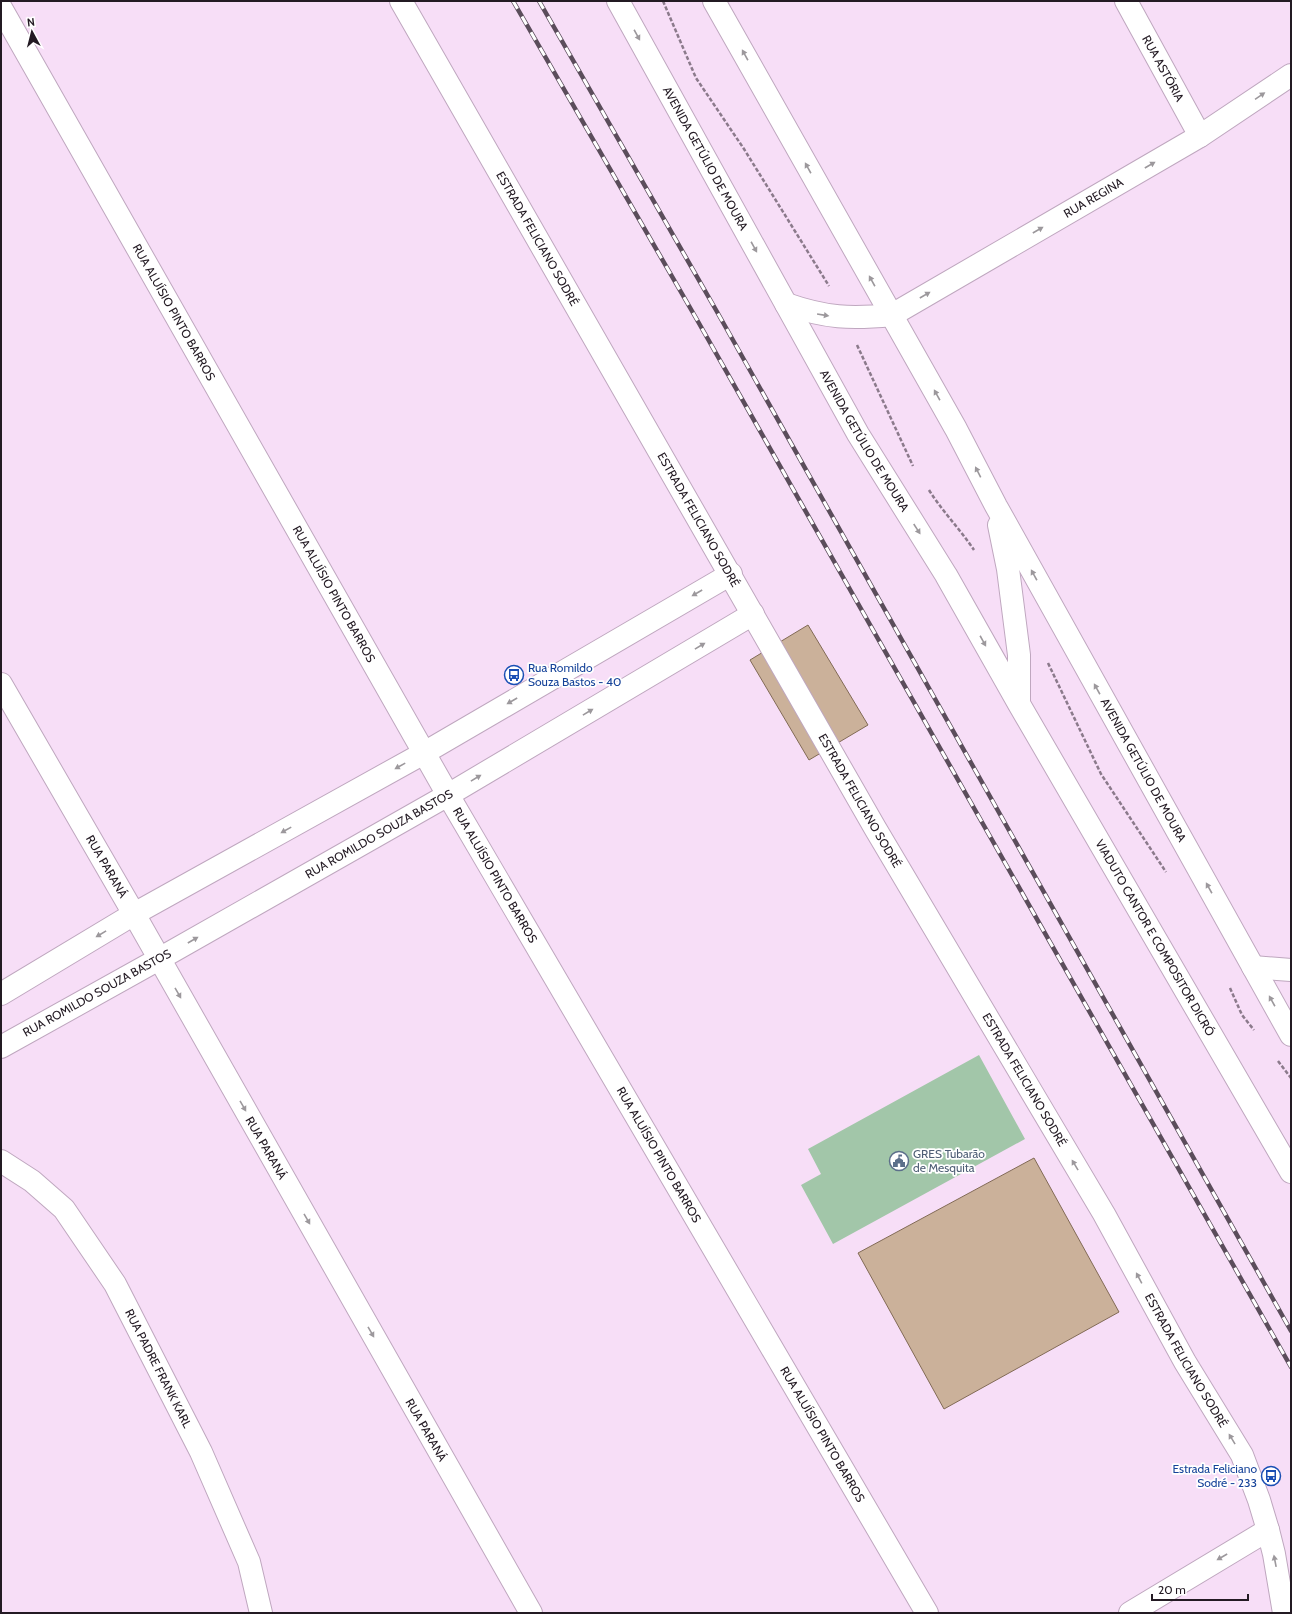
<svg xmlns="http://www.w3.org/2000/svg" width="1292" height="1614" font-family="Cabin,sans-serif">
<rect width="100%" height="100%" fill="#f7def7"/>
<polygon fill="#a2c6a9" points="979,1055 1025,1139 833,1244 801,1185 821,1174 808,1149"/>
<g fill="#cbb19a" stroke="#816a55">
<polygon points="808,625 868,725 809,760 750,660"/>
<polygon points="1034,1158 1119,1312 944,1409 858,1253"/>
</g>
<g fill="none" stroke-linecap="round" stroke-linejoin="round">
<g stroke="#bfa7bf" stroke-width="24">
<g id="minor">
<path id="s1" d="M1126,1L1200,136"/>
<path id="s2" d="M1,8L448,795L927,1613"/>
<path id="s3" d="M892,315L1200,136L1291,75"/>
<path id="s4" d="M1,684L134,914L1,994"/>
<polyline points="1253,967 1291,970"/>
<polyline points="1,1047 159,959"/>
<path id="s5" d="M1,1161L32,1181L64,1209L115,1284L201,1452L249,1562L261,1613"/>
<polyline points="1130,1613 1268,1530"/>
</g>
</g>
<g stroke="#bfa7bf" stroke-width="24">
<g id="major">
<path id="s6" d="M401,1L875,828L1104,1214L1185,1362L1242,1455L1259,1500L1268,1530L1274,1554L1284,1613"/>
<path id="s7" d="M618,1L858,434L946,575L1019,704L1291,1172"/>
<path id="s8" d="M714,1L956,429L996,506L1291,1035"/>
<path d="M786,304C826,318 850,319 892,315"/>
<polyline points="999,525 1008,569 1019,655 1019,703"/>
<path id="s9" d="M159,959L448,795L753,614"/>
<polyline points="531,1613 134,914 424,753 731,574"/>
</g>
</g>
<g stroke="#8b7a8b" stroke-width="2.5" stroke-dasharray="4 2" stroke-linecap="butt">
<polyline points="663,1 696,78 744,149 829,286"/>
<polyline points="857,345 913,466"/>
<path d="M929,490C942,511 960,529 974,550"/>
<polyline points="1048,663 1101,774 1166,872"/>
<polyline points="1230,988 1242,1015 1254,1030"/>
<polyline points="1278,1061 1291,1078"/>
</g>
<use href="#minor" stroke="#fff" stroke-width="22"/>
<use href="#major" stroke="#fff" stroke-width="22"/>
<g stroke="#5b4d5b" stroke-width="4.5">
<g id="rail">
<polyline points="513,1 696,318 1291,1367"/>
<polyline points="539,1 716,310 1291,1331"/>
</g>
</g>
<use href="#rail" stroke="#fff" stroke-width="3" stroke-dasharray="9" stroke-linecap="butt"/>
</g>
<defs><path id="oneway-solid" d="M-6-.8H1V-3.2L6.5 0L1 3.2V.8H-6Z"/></defs>
<g fill="#9c989c">
<use href="#oneway-solid" transform="translate(637 35) rotate(61)"/>
<use href="#oneway-solid" transform="translate(745 55) rotate(-119)"/>
<use href="#oneway-solid" transform="translate(1260 96) rotate(-34)"/>
<use href="#oneway-solid" transform="translate(1150 165) rotate(-30)"/>
<use href="#oneway-solid" transform="translate(808 168) rotate(-119)"/>
<use href="#oneway-solid" transform="translate(1038 230) rotate(-30)"/>
<use href="#oneway-solid" transform="translate(754 247) rotate(61)"/>
<use href="#oneway-solid" transform="translate(872 281) rotate(-119)"/>
<use href="#oneway-solid" transform="translate(925 295) rotate(-30)"/>
<use href="#oneway-solid" transform="translate(823 315) rotate(9)"/>
<use href="#oneway-solid" transform="translate(937 395) rotate(-119)"/>
<use href="#oneway-solid" transform="translate(978 472) rotate(-117)"/>
<use href="#oneway-solid" transform="translate(917 529) rotate(57)"/>
<use href="#oneway-solid" transform="translate(1034 575) rotate(-119)"/>
<use href="#oneway-solid" transform="translate(697 593) rotate(150)"/>
<use href="#oneway-solid" transform="translate(983 641) rotate(61)"/>
<use href="#oneway-solid" transform="translate(700 646) rotate(-31)"/>
<use href="#oneway-solid" transform="translate(1097 689) rotate(-119)"/>
<use href="#oneway-solid" transform="translate(512 701) rotate(150)"/>
<use href="#oneway-solid" transform="translate(588 712) rotate(-31)"/>
<use href="#oneway-solid" transform="translate(400 766) rotate(151)"/>
<use href="#oneway-solid" transform="translate(476 778) rotate(-31)"/>
<use href="#oneway-solid" transform="translate(286 830) rotate(151)"/>
<use href="#oneway-solid" transform="translate(1209 888) rotate(-119)"/>
<use href="#oneway-solid" transform="translate(101 934) rotate(149)"/>
<use href="#oneway-solid" transform="translate(193 940) rotate(-30)"/>
<use href="#oneway-solid" transform="translate(178 993) rotate(60)"/>
<use href="#oneway-solid" transform="translate(1272 1001) rotate(-119)"/>
<use href="#oneway-solid" transform="translate(243 1106) rotate(60)"/>
<use href="#oneway-solid" transform="translate(1075 1165) rotate(-121)"/>
<use href="#oneway-solid" transform="translate(307 1219) rotate(60)"/>
<use href="#oneway-solid" transform="translate(1139 1278) rotate(-118)"/>
<use href="#oneway-solid" transform="translate(371 1332) rotate(60)"/>
<use href="#oneway-solid" transform="translate(1232 1439) rotate(-121)"/>
<use href="#oneway-solid" transform="translate(1222 1557) rotate(150)"/>
<use href="#oneway-solid" transform="translate(1275 1561) rotate(-101)"/>
</g>
<defs>
<g id="bus-ring" transform="scale(1)"><circle r="9.5" fill="#fff" stroke="#1a4fb4" stroke-width="1.5"/><path d="M-5-6H5V4H4V6H2V4H-2V6H-4V4H-5ZM-3.5-4V0h7V-4ZM-3.5 1.2v1.5H-2V1.2ZM2 1.2v1.5H3.5V1.2Z" fill="#1a4fb4"/></g>
<g id="civic-ring" transform="scale(1)"><circle r="9.5" fill="#fff" stroke="#5c6f8a" stroke-width="1.5"/><path d="M-.6-6.5H3V-4.5H.6V-3L4-1V1h2V6H-6V1h2V-1L-.6-3ZM-1.2 2.5V6h2.4V2.5Z" fill="#5c6f8a"/></g>
</defs>
<g fill-rule="evenodd">
<use href="#bus-ring" x="514" y="675"/>
<use href="#civic-ring" x="899" y="1161"/>
<use href="#bus-ring" x="1271" y="1476"/>
</g>
<g text-anchor="middle" stroke-width="3.5" stroke-linejoin="round" paint-order="stroke">
<g font-size="12" fill="#231a23" stroke="#fff">
<text dy="4" stroke="none"><textPath href="#s1" startOffset="77">RUA ASTÓRIA</textPath></text>
<text dy="4" stroke="none"><textPath href="#s7" startOffset="180">AVENIDA GETÚLIO DE MOURA</textPath></text>
<text dy="4" stroke="none"><textPath href="#s3" startOffset="233">RUA REGINA</textPath></text>
<text dy="4" stroke="none"><textPath href="#s6" startOffset="274">ESTRADA FELICIANO SODRÉ</textPath></text>
<text dy="4" stroke="none"><textPath href="#s2" startOffset="350">RUA ALUÍSIO PINTO BARROS</textPath></text>
<text dy="4" stroke="none"><textPath href="#s7" startOffset="504">AVENIDA GETÚLIO DE MOURA</textPath></text>
<text dy="4" stroke="none"><textPath href="#s6" startOffset="598">ESTRADA FELICIANO SODRÉ</textPath></text>
<text dy="4" stroke="none"><textPath href="#s2" startOffset="674">RUA ALUÍSIO PINTO BARROS</textPath></text>
<text dy="4" stroke="none"><textPath href="#s8" startOffset="881">AVENIDA GETÚLIO DE MOURA</textPath></text>
<text dy="4" stroke="none"><textPath href="#s6" startOffset="922">ESTRADA FELICIANO SODRÉ</textPath></text>
<text dy="4" stroke="none"><textPath href="#s9" startOffset="253">RUA ROMILDO SOUZA BASTOS</textPath></text>
<text dy="4" stroke="none"><textPath href="#s4" startOffset="211">RUA PARANÁ</textPath></text>
<text dy="4" stroke="none"><textPath href="#s2" startOffset="998">RUA ALUÍSIO PINTO BARROS</textPath></text>
<text dy="4" stroke="none"><textPath href="#s7" startOffset="1080">VIADUTO CANTOR E COMPOSITOR DICRÓ</textPath></text>
<text transform="translate(97 993) rotate(-29)" y="4">RUA ROMILDO SOUZA BASTOS</text>
<text dy="4" stroke="none"><textPath href="#s6" startOffset="1246">ESTRADA FELICIANO SODRÉ</textPath></text>
<text transform="translate(266 1148) rotate(60)" y="4">RUA PARANÁ</text>
<text dy="4" stroke="none"><textPath href="#s2" startOffset="1322">RUA ALUÍSIO PINTO BARROS</textPath></text>
<text dy="4" stroke="none"><textPath href="#s6" startOffset="1570">ESTRADA FELICIANO SODRÉ</textPath></text>
<text dy="4" stroke="none"><textPath href="#s5" startOffset="265">RUA PADRE FRANK KARL</textPath></text>
<text transform="translate(426 1430) rotate(60)" y="4">RUA PARANÁ</text>
<text dy="4" stroke="none"><textPath href="#s2" startOffset="1646">RUA ALUÍSIO PINTO BARROS</textPath></text>
</g>
<g font-size="12" fill="#164399" stroke="#fff" text-anchor="start">
<text x="528" y="672">Rua Romildo<tspan x="528" dy="14">Souza Bastos - 40</tspan></text>
<text x="1257" y="1473" text-anchor="end">Estrada Feliciano<tspan x="1257" dy="14">Sodré - 233</tspan></text>
</g>
<g font-size="12" fill="#4e5e75" stroke="#fff" text-anchor="start">
<text x="913" y="1158">GRES Tubarão<tspan x="913" dy="14">de Mesquita</tspan></text>
</g>
</g>
<rect width="1292" height="1614" fill="none" stroke="#231a23" stroke-width="4"/>
<g transform="translate(32 32) rotate(353)" stroke="#ffffff" stroke-width="3" paint-order="stroke">
<path d="M0-3L7 15L0 10L-7 15Z" fill="#231a23"/>
<text y="-6" font-size="11" font-weight="bold" text-anchor="middle" fill="#231a23">N</text>
</g>
<path d="M1152 1594v6h96v-6" fill="none" stroke="#231a23" stroke-width="2"/>
<text x="1158" y="1594" font-size="12" fill="#231a23" stroke="#ffffff" stroke-width="3" paint-order="stroke">20 m</text>
</svg>
